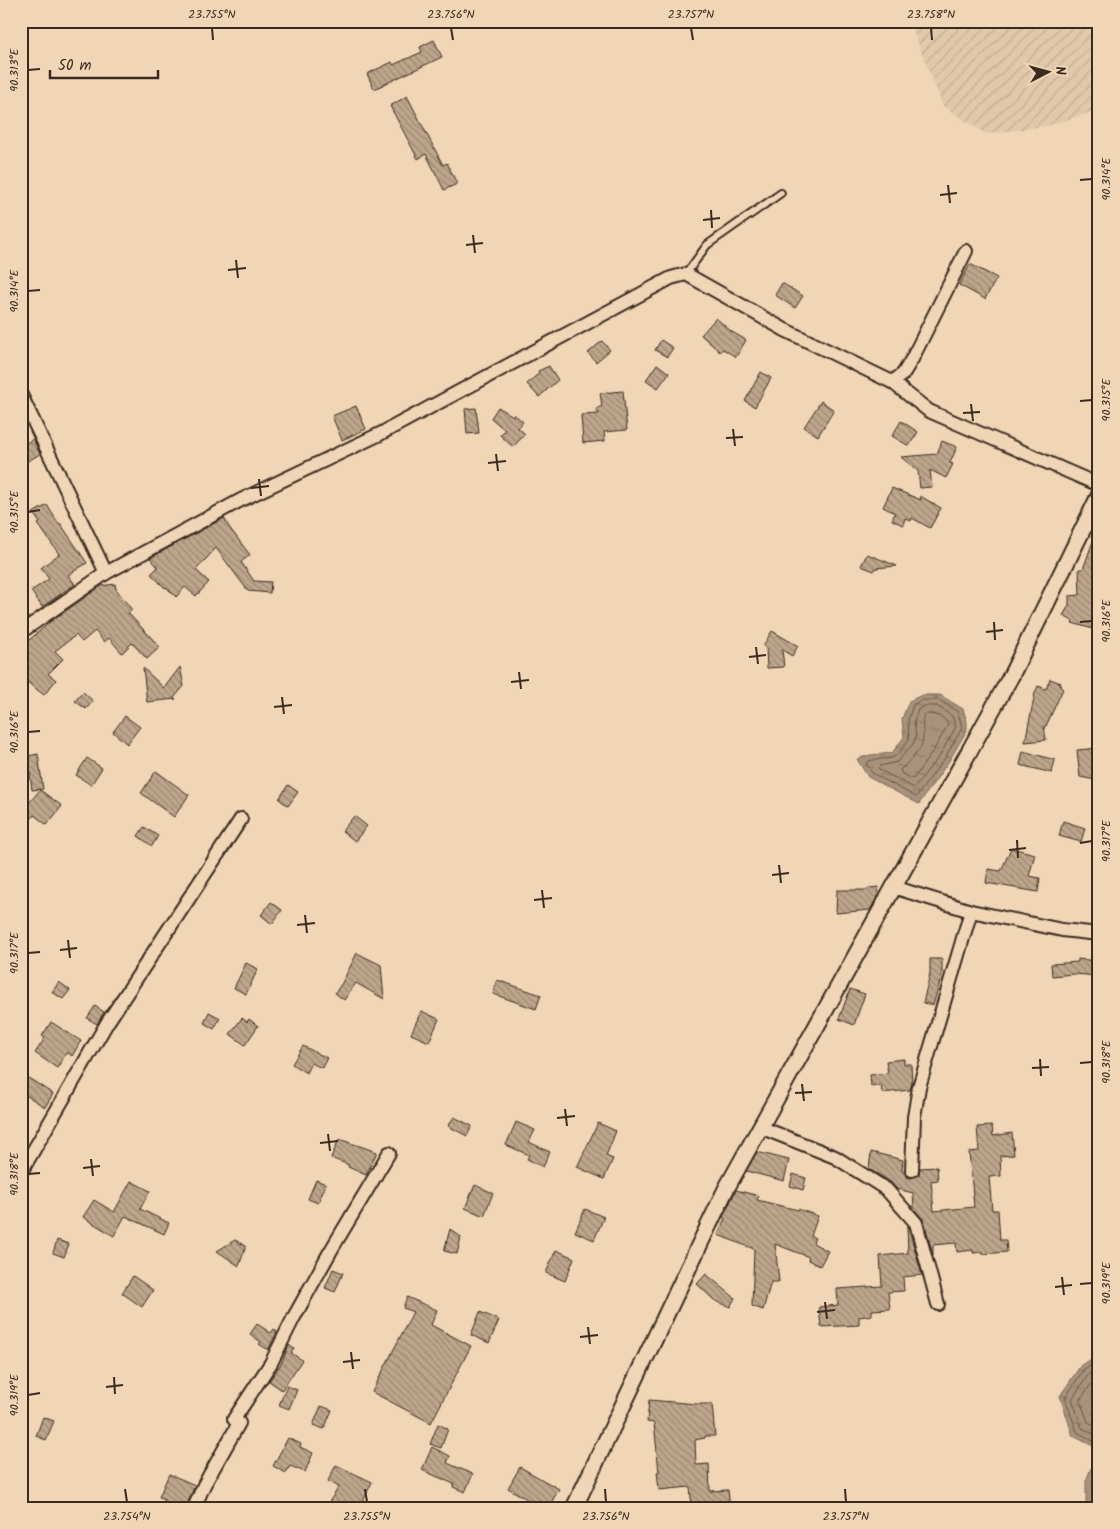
<svg xmlns="http://www.w3.org/2000/svg" width="1120" height="1529" font-family="Kalam,sans-serif">
<defs>
<pattern id="industrial-furrows" width="10" height="10" patternUnits="userSpaceOnUse" patternTransform="scale(1.25)"><rect width="10" height="10" fill="#e1c8aa"/><path d="M-1 1l2-2M0 10L10 0M9 11l2-2" fill="none" stroke="#c2ac92"/></pattern>
<pattern id="water-ripples" width="26" height="14" patternUnits="userSpaceOnUse" patternTransform="scale(1.25)"><rect width="26" height="14" fill="#a8927b"/><path d="M2 4q2-2 4 0t4 0M15 11q2-2 4 0t4 0" fill="none" stroke="#8a7764"/></pattern>
<pattern id="building-back-hatch" width="6" height="6" patternUnits="userSpaceOnUse" patternTransform="scale(1.25)"><rect width="6" height="6" fill="#bea68c"/><path d="M-1 5l2 2M0 0l6 6M5-1l2 2" fill="none" stroke="#9c8772"/></pattern>
</defs>
<rect width="100%" height="100%" fill="#f0d6b7"/>
<filter id="ink" filterUnits="userSpaceOnUse"><feTurbulence type="fractalNoise" baseFrequency=".02" numOctaves="2"/><feDisplacementMap in="SourceGraphic" scale="10" xChannelSelector="R" yChannelSelector="G"/><feConvolveMatrix kernelMatrix="1 2 1 2 8 2 1 2 1" color-interpolation-filters="sRGB"/></filter>
<g filter="url(#ink)">
<polygon fill="url(#industrial-furrows)" points="909,21 1099,21 1099,110 1047,126 986,134 943,106"/>
<g fill="url(#water-ripples)" stroke="#7c6856">
<polygon points="922,695 940,695 963,709 967,722 967,730 949,761 919,804 868,777 857,759 870,755 892,753 904,737 902,719 909,701"/>
<polygon points="1099,1355 1099,1449 1073,1436 1060,1396 1081,1365"/>
<polygon points="1099,1464 1099,1508 1086,1508 1086,1481 1091,1468"/>
</g>
<g fill="none" stroke-linecap="round" stroke-linejoin="round">
<g stroke="#675443" stroke-width="1">
<path d="M923,700H939L958,712L962,728L945,758L916,797L872,773L866,763C873,757 885,761 893,757C899,755 905,744 909,739L908,720L913,705Z"/>
<polygon points="925,706 937,706 952,716 956,727 940,755 914,788 880,770 878,768 880,766 897,762 913,744 916,737 914,721 918,710"/>
<path d="M927,714C935,714 946,717 948,725L933,751L914,778L912,779L901,773L900,770C908,762 922,751 923,739C924,730 921,723 924,715Z"/>
<polyline points="1099,1361 1084,1369 1065,1398 1077,1432 1099,1444"/>
<polyline points="1099,1368 1089,1374 1072,1399 1082,1428 1099,1437"/>
<polyline points="1099,1377 1094,1380 1080,1400 1088,1422 1099,1428"/>
</g>
</g>
<g fill="url(#building-back-hatch)" stroke="#3b2a1e">
<polygon points="434,40 442,57 374,89 367,74 392,62 393,65 422,52 420,47"/>
<polygon points="407,96 443,165 447,163 457,184 444,190 426,154 418,159 390,106"/>
<polygon points="970,264 997,278 985,299 959,285"/>
<polygon points="782,283 803,296 795,308 775,295"/>
<polygon points="716,318 732,332 746,340 736,357 723,349 720,352 701,335"/>
<polygon points="661,340 673,348 667,357 655,350"/>
<polygon points="602,341 610,350 596,362 588,353"/>
<polygon points="657,364 669,373 658,388 646,380"/>
<polygon points="549,366 558,380 539,397 527,384 539,373 538,371"/>
<polygon points="761,372 771,378 755,407 745,401"/>
<polygon points="623,391 627,430 604,432 605,441 583,443 581,415 599,414 596,409 602,406 600,393"/>
<polygon points="821,401 834,410 818,436 804,427"/>
<polygon points="356,406 366,429 342,440 332,416"/>
<polygon points="498,407 513,416 514,414 523,422 518,428 525,434 513,447 500,435 505,430 491,418"/>
<polygon points="476,408 479,433 467,434 465,409"/>
<polygon points="901,421 918,432 909,446 892,436"/>
<polygon points="33,439 40,454 21,465 21,446"/>
<polygon points="942,441 957,447 950,463 953,464 946,478 930,470 932,487 920,488 918,471 901,457 937,454"/>
<polygon points="892,488 921,500 920,496 941,508 930,528 912,518 911,521 905,518 903,525 892,520 895,513 883,507"/>
<polygon points="47,505 59,524 60,523 87,563 68,575 75,584 42,607 31,591 49,579 41,568 59,554 38,524 40,523 33,513"/>
<polygon points="224,518 229,527 250,555 241,562 254,581 271,582 270,593 248,591 216,548 196,570 209,582 196,596 185,587 176,597 166,587 165,588 151,574 158,567 150,558"/>
<polygon points="1097,530 1099,530 1099,593 1097,592 1098,612 1093,629 1072,623 1073,621 1063,616 1069,605 1069,596 1080,595 1079,569 1083,569"/>
<polygon points="867,554 897,566 876,568 874,571 861,566"/>
<polygon points="115,584 116,589 132,610 128,613 160,647 147,659 132,643 122,653 109,638 104,642 95,631 82,642 76,635 55,651 63,659 48,674 56,680 44,695 26,681 27,679 21,673 21,647 50,622 101,586"/>
<polygon points="772,631 798,646 792,656 782,650 784,667 767,668 766,648 763,646"/>
<polygon points="180,667 184,686 174,698 176,699 147,702 143,668 164,688"/>
<polygon points="1050,679 1061,683 1060,687 1063,689 1046,726 1044,726 1046,740 1025,742 1035,693 1038,686 1046,689"/>
<polygon points="83,692 93,701 86,709 75,701"/>
<polygon points="125,716 140,727 127,744 113,732"/>
<polygon points="1099,748 1099,767 1096,780 1080,777 1077,750"/>
<polygon points="1023,751 1055,760 1052,773 1020,765"/>
<polygon points="38,754 43,789 32,790 28,756"/>
<polygon points="87,758 102,768 91,785 76,775"/>
<polygon points="156,771 189,795 174,817 141,793"/>
<polygon points="288,785 298,792 288,806 279,799"/>
<polygon points="40,790 62,806 47,825 34,815 21,833 21,812"/>
<polygon points="354,816 367,826 355,841 342,831"/>
<polygon points="1063,821 1085,828 1081,842 1059,836"/>
<polygon points="144,827 158,836 152,846 138,836"/>
<polygon points="1011,848 1035,854 1029,876 1040,878 1038,892 986,883 988,869 1001,871"/>
<polygon points="878,887 878,895 870,910 836,913 837,890 866,890 869,888"/>
<polygon points="271,902 282,910 272,924 261,915"/>
<polygon points="357,953 381,965 384,999 356,983 344,1000 335,993 342,983"/>
<polygon points="930,959 942,959 942,975 933,1005 923,1003 930,973"/>
<polygon points="1078,959 1099,961 1099,976 1074,974 1052,976 1051,964 1078,962"/>
<polygon points="246,963 258,969 246,994 234,988"/>
<polygon points="497,980 541,995 536,1009 493,994"/>
<polygon points="59,982 70,990 63,999 52,992"/>
<polygon points="850,989 865,994 854,1025 839,1019"/>
<polygon points="95,1006 104,1012 97,1024 87,1018"/>
<polygon points="421,1011 439,1019 429,1042 411,1034"/>
<polygon points="209,1012 220,1018 214,1029 204,1023"/>
<polygon points="242,1018 247,1022 249,1019 258,1026 245,1045 230,1034"/>
<polygon points="51,1022 81,1041 72,1056 67,1052 57,1068 35,1053 45,1038 42,1036"/>
<polygon points="303,1046 327,1058 322,1068 311,1063 306,1073 292,1064"/>
<polygon points="904,1059 904,1064 911,1064 912,1082 910,1090 882,1093 881,1085 871,1086 870,1075 888,1073 886,1061"/>
<polygon points="21,1073 53,1094 45,1107 21,1092"/>
<polygon points="454,1117 472,1126 467,1136 448,1126"/>
<polygon points="516,1122 535,1130 529,1142 550,1152 543,1167 527,1159 529,1155 506,1145"/>
<polygon points="598,1123 616,1131 606,1156 613,1159 604,1179 577,1167"/>
<polygon points="992,1126 993,1136 1012,1133 1014,1155 1000,1156 1001,1176 989,1177 992,1210 998,1210 1000,1240 1006,1240 1007,1252 983,1254 983,1252 973,1253 973,1250 957,1252 956,1243 933,1245 933,1256 924,1220 914,1209 913,1193 897,1189 891,1182 869,1169 871,1152 903,1160 902,1170 907,1177 911,1178 919,1175 920,1168 937,1167 938,1180 931,1181 934,1211 974,1207 969,1152 979,1151 977,1127"/>
<polygon points="339,1139 377,1152 366,1175 348,1167 349,1165 331,1158"/>
<polygon points="757,1152 789,1160 784,1181 746,1171"/>
<polygon points="793,1174 806,1178 803,1190 790,1186"/>
<polygon points="316,1180 326,1184 318,1203 308,1199"/>
<polygon points="131,1181 150,1191 140,1209 169,1223 164,1234 125,1216 114,1236 83,1217 94,1200 114,1212"/>
<polygon points="475,1185 493,1193 484,1216 465,1208"/>
<polygon points="736,1190 759,1196 757,1200 798,1210 798,1209 818,1216 811,1236 815,1238 813,1243 828,1251 820,1266 808,1260 809,1257 775,1244 779,1282 771,1282 763,1310 752,1306 754,1249 718,1235 725,1218 723,1217"/>
<polygon points="585,1209 604,1217 594,1240 575,1232"/>
<polygon points="908,1226 922,1275 903,1277 904,1291 888,1292 890,1309 872,1310 872,1315 859,1317 859,1325 821,1327 819,1307 838,1305 837,1289 882,1286 880,1256 908,1253 907,1227"/>
<polygon points="450,1229 461,1237 457,1254 444,1251"/>
<polygon points="57,1240 69,1244 64,1257 53,1253"/>
<polygon points="235,1240 246,1246 239,1266 217,1251"/>
<polygon points="556,1250 574,1258 565,1281 546,1273"/>
<polygon points="333,1269 343,1273 335,1292 325,1288"/>
<polygon points="706,1274 735,1298 730,1307 714,1300 697,1284"/>
<polygon points="133,1276 153,1290 142,1307 122,1293"/>
<polygon points="407,1297 437,1310 431,1325 471,1346 431,1423 372,1392 413,1312 403,1308"/>
<polygon points="480,1312 499,1320 489,1343 471,1335"/>
<polygon points="257,1324 271,1333 274,1329 277,1332 268,1350 259,1344 261,1342 250,1334"/>
<polygon points="289,1345 294,1349 291,1353 302,1360 282,1390 269,1381 281,1364"/>
<polygon points="287,1386 297,1390 289,1409 279,1405"/>
<polygon points="649,1400 697,1404 712,1404 715,1436 705,1436 705,1438 695,1440 696,1465 709,1464 710,1491 728,1490 730,1508 692,1508 690,1487 659,1490 657,1472 659,1472 654,1423 647,1422"/>
<polygon points="321,1406 332,1410 324,1429 313,1425"/>
<polygon points="43,1417 54,1421 46,1440 36,1436"/>
<polygon points="438,1424 448,1429 441,1448 430,1444"/>
<polygon points="288,1438 301,1444 300,1447 313,1453 305,1472 290,1466 286,1473 273,1466"/>
<polygon points="432,1447 450,1456 447,1463 473,1474 465,1492 453,1487 454,1484 422,1470"/>
<polygon points="336,1465 372,1482 360,1508 325,1508 339,1487 328,1481"/>
<polygon points="520,1467 559,1489 548,1508 542,1508 508,1488"/>
<polygon points="169,1474 195,1485 186,1508 160,1508 164,1499 159,1497"/>
</g>
<g fill="none" stroke-linecap="round" stroke-linejoin="round">
<g stroke="#3b2a1e" stroke-width="10">
<polyline id="service" points="686,274 707,245 781,193"/>
</g>
<g stroke="#3b2a1e" stroke-width="16">
<g id="minor">
<polyline points="892,382 903,374 912,359 966,251"/>
<polyline points="21,395 106,573"/>
<polyline points="21,632 106,573 241,500 380,434 671,278 686,274 785,330 892,382 929,411 1099,485"/>
<polyline points="893,887 971,911 1062,930 1099,934"/>
<polyline points="760,1127 835,1157 886,1189 916,1223 938,1304"/>
<polyline points="912,1170 914,1117 919,1087 971,911"/>
<polyline points="21,1172 107,1023 241,819"/>
<polyline points="194,1508 204,1485 239,1423 234,1419 271,1363 294,1317 330,1252 389,1153"/>
</g>
</g>
<g stroke="#3b2a1e" stroke-width="19">
<polyline id="tertiary" points="574,1508 726,1189 1011,676 1099,496"/>
</g>
<use href="#service" stroke="#f0d6b7" stroke-width="6"/>
<use href="#minor" stroke="#f0d6b7" stroke-width="12"/>
<use href="#tertiary" stroke="#f0d6b7" stroke-width="15"/>
</g>
</g>
<path fill="none" stroke="#3b2a1e" stroke-width="2" d="M212,28L213,40M451,28L453,40M691,28L693,40M931,28L932,40M28,70L40,69M1080,180L1092,179M948,185L950,203M940,195L957,193M711,210L712,228M703,220L720,218M473,235L475,253M466,245L483,243M236,260L238,278M228,270L246,268M28,291L40,290M1080,401L1092,400M971,404L973,421M963,413L980,412M733,429L735,446M726,438L743,437M496,454L498,471M488,463L506,461M259,479L261,496M251,488L269,486M28,512L40,510M994,622L995,640M1080,622L1092,621M986,632L1003,630M756,647L758,664M749,657L766,655M519,672L521,689M511,682L529,680M282,697L284,714M274,707L292,705M28,732L40,731M1017,840L1018,858M1080,843L1092,841M1009,850L1026,848M779,865L781,883M772,875L789,873M542,890L544,908M534,900L552,898M305,915L307,933M297,925L315,923M68,940L70,958M60,950L77,948M28,953L40,952M1040,1059L1041,1076M1080,1063L1092,1062M1032,1068L1049,1067M802,1084L804,1101M795,1093L812,1092M565,1109L567,1126M557,1118L575,1116M328,1134L330,1151M320,1143L338,1141M91,1159L93,1176M83,1168L100,1166M28,1174L40,1173M1062,1277L1064,1295M1080,1284L1092,1283M1055,1287L1072,1285M825,1302L827,1319M817,1312L835,1310M588,1327L590,1344M580,1337L598,1335M351,1352L353,1369M343,1362L360,1360M114,1377L115,1394M106,1387L123,1385M28,1395L40,1393M125,1489L127,1502M365,1489L367,1502M605,1489L606,1502M845,1489L846,1502"/>
<rect width="1120" height="1529" fill="none" stroke="#f0d6b7" stroke-width="55"/>
<g transform="translate(1048 72) rotate(84)" stroke="#f0d6b7" stroke-width="4" paint-order="stroke">
<path d="M0-4L9 19L0 12L-9 19Z" fill="#3b2a1e"/>
<text y="-8" font-size="14" font-weight="bold" text-anchor="middle" fill="#3b2a1e">N</text>
</g>
<path d="M50 70v8h108v-8" fill="none" stroke="#3b2a1e" stroke-width="2.5"/>
<text x="58" y="70" font-size="15" fill="#3b2a1e" stroke="#f0d6b7" stroke-width="4" paint-order="stroke">50 m</text>
<rect x="28" y="28" width="1064" height="1474" fill="none" stroke="#3b2a1e" stroke-width="2"/>
<g font-size="12" text-anchor="middle" fill="#3b2a1e">
<text x="212" y="18">23.755°N</text>
<text x="451" y="18">23.756°N</text>
<text x="691" y="18">23.757°N</text>
<text x="931" y="18">23.758°N</text>
<text transform="translate(14 70) rotate(-90)" y="4">90.313°E</text>
<text transform="translate(1106 179) rotate(-90)" y="4">90.314°E</text>
<text transform="translate(14 291) rotate(-90)" y="4">90.314°E</text>
<text transform="translate(1106 400) rotate(-90)" y="4">90.315°E</text>
<text transform="translate(14 512) rotate(-90)" y="4">90.315°E</text>
<text transform="translate(1106 621) rotate(-90)" y="4">90.316°E</text>
<text transform="translate(14 732) rotate(-90)" y="4">90.316°E</text>
<text transform="translate(1106 841) rotate(-90)" y="4">90.317°E</text>
<text transform="translate(14 953) rotate(-90)" y="4">90.317°E</text>
<text transform="translate(1106 1062) rotate(-90)" y="4">90.318°E</text>
<text transform="translate(14 1174) rotate(-90)" y="4">90.318°E</text>
<text transform="translate(1106 1283) rotate(-90)" y="4">90.319°E</text>
<text transform="translate(14 1395) rotate(-90)" y="4">90.319°E</text>
<text x="127" y="1520">23.754°N</text>
<text x="367" y="1520">23.755°N</text>
<text x="606" y="1520">23.756°N</text>
<text x="846" y="1520">23.757°N</text>
</g>
</svg>
